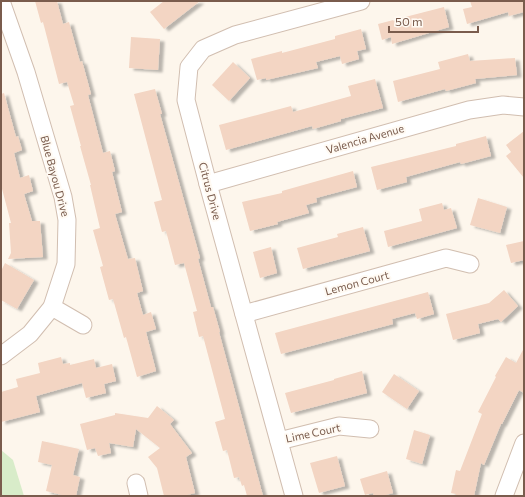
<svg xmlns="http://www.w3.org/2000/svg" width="525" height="497" font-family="Commissioner,sans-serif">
<defs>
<filter id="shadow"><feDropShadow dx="4.5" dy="2.5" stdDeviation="1" flood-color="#0004"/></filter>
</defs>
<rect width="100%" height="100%" fill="#fdf6ec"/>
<polygon fill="#d8ecc9" points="1,450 13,460 24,496 1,496"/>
<g fill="#f3d5c3" filter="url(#shadow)">
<polygon points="35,1 57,1 63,24 69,22 80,62 82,61 91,94 88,95 103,153 110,151 115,171 112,172 122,212 115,214 128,259 135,258 143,291 137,293 143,315 151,312 156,329 146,332 156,371 137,377 126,337 124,338 113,299 109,300 100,267 103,266 93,230 100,228 90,185 91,185 80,146 81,146 70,106 74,105 67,82 59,84 43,22 41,23"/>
<polygon points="164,1 200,1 164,29 150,12"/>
<polygon points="470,1 524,1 524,12 509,16 508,12 467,24 463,9 472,7"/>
<polygon points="444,7 449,27 392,44 391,37 382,40 378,24"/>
<polygon points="361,29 366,49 357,51 359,59 342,64 340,56 316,62 318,68 266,80 266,78 257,80 251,59 282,51 282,53 335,39 335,36"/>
<polygon points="131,37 160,39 158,70 129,68"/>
<polygon points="468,54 470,61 515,58 517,75 475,79 476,83 446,91 445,89 398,102 393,81 440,69 438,62"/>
<polygon points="233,62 250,78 229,101 212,85"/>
<polygon points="375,79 383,108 341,119 341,121 313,129 312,126 226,150 219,125 291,106 293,112 351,96 348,86"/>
<polygon points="155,89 162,114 160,114 200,258 198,259 211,307 213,307 220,332 219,332 263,496 247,496 244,485 242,486 239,477 234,478 227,450 223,451 215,422 225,419 203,336 199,337 193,312 197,311 184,263 175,265 166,231 162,232 154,202 162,200 134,94"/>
<polygon points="4,93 16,137 18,136 22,150 14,153 20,178 29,175 33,191 24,194 32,221 40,221 43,257 8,259 11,253 9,223 11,223 1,185 1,94"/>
<polygon points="524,131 524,178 506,156 511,152 506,145"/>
<polygon points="486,136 491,156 461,164 460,162 406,177 407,182 377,190 371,167 456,146 456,144"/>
<polygon points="353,171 357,187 316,198 317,202 306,205 309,213 277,222 278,224 250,231 242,202 282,193 282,191"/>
<polygon points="478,198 507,207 500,233 470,225"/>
<polygon points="442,203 444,210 451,208 457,228 388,247 384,231 422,221 419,209"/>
<polygon points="363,227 370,251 303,269 297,248 338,237 337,234"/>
<polygon points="524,241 524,260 511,263 506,245"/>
<polygon points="271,247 277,273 260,278 253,252"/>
<polygon points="5,263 34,280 17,309 1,300 1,271"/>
<polygon points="504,290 518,306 501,322 498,319 478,324 480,333 453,340 446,314 489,303"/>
<polygon points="428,292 434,314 417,319 415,313 392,319 393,324 281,354 275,333"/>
<polygon points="524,348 524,393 519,390 502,424 501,424 484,465 481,463 474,496 456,496 456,494 451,493 456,470 460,471 482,414 478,412 496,377 495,376 506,357 516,363"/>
<polygon points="61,357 63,364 70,363 70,365 94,359 96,368 112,364 116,381 104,384 106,393 86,398 82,383 36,396 40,412 1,422 1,392 18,387 16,379 40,373 38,363"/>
<polygon points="362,371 367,393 291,413 285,393 334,380 334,379"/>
<polygon points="394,374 419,391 407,409 382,392"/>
<polygon points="157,406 174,420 170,424 192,453 186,457 195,493 183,496 164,496 157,468 148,457 160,448 136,429 133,447 109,443 111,453 98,456 95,448 87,450 80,424 115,415 115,413 148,418"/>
<polygon points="414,430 430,435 422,464 406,459"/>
<polygon points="42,441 79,449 73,475 80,477 76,496 66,496 46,491 52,465 38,462"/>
<polygon points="337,456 345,486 319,493 310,463"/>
<polygon points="387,471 393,493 382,496 374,496 373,493 365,495 360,479"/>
</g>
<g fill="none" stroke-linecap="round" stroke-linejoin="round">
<g stroke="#d1beb0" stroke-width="19">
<g id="minor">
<polyline points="208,184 469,110 503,105 524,107"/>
<polyline points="52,307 83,325"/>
<polyline points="244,314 446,258 470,264"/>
<polyline points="1,356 30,334 52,307 66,264 67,220 63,197 26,72 1,1"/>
<polyline points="279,441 339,426 370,429"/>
<polyline points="136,483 139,496"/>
<polyline points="294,496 208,184 186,100 189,67 203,49 235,35 361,1"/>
<polyline points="504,496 524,443"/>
</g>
</g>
<use href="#minor" stroke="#fff" stroke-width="17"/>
</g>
<g text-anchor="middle" stroke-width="4" stroke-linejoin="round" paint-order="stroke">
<g font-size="11" fill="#7a5c4d" stroke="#fffaf3">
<text transform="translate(365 139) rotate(-16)" y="4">Valencia Avenue</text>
<text transform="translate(55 176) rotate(75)" y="4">Blue Bayou Drive</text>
<text transform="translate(210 191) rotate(75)" y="4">Citrus Drive</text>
<text transform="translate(357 283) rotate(-15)" y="4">Lemon Court</text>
<text transform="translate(313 433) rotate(-12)" y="4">Lime Court</text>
</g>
</g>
<rect width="525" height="497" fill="none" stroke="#7a5c4d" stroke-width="4"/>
<path d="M389 26v6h89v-6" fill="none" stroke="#7a5c4d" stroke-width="2"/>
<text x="395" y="26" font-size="12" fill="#7a5c4d" stroke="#fffaf3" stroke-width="3" paint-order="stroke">50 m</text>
</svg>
